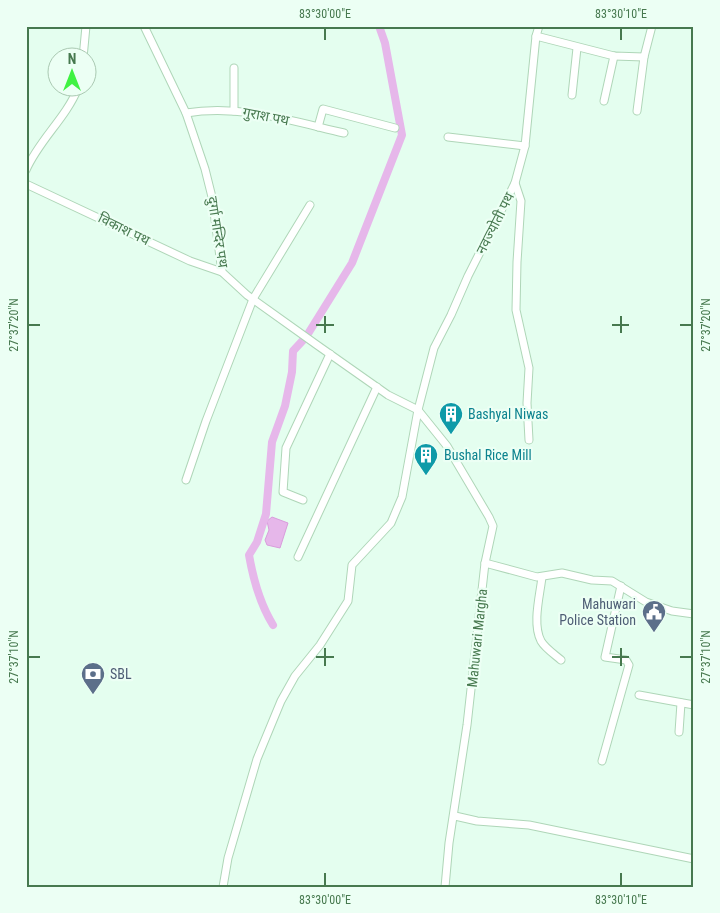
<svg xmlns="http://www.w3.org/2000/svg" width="720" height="913" font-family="'Roboto Condensed','Noto Sans Devanagari',sans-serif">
<rect width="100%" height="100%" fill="#e4feef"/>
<polygon fill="#e6b7ea" stroke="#d99cdc" points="272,517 288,523 280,548 267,545 265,540 269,530 267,521"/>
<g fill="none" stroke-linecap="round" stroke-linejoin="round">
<path stroke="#e6b7ea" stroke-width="8" d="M273,625C260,604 253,578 249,555L257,542L266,514L272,442L285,406L292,372L293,351L306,337L352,263L402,135L385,43L379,26"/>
<g stroke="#afd6b8" stroke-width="9">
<g id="minor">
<polyline points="144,26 186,113 205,169 212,197 222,272 247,295 317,345 388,395 418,410 447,446 489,517 493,526 485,563 467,725 449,843 445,887"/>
<polyline points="536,36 614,56 644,57 652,26"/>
<polyline points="83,58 86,26"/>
<polyline points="234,68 234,111"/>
<polyline points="572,95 577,48"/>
<polyline points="604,101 614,56"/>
<polyline points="637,111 644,57"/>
<path d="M186,113C240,104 292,121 344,133"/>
<polyline points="318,127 323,109 395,128"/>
<polyline points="448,137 525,146"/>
<path d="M26,170C39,140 66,118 78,88"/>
<polyline points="515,183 521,201 517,262 516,310 529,368 527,403 529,440"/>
<polyline points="26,184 190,261 222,272"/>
<polyline points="186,480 206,421 253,299 310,205"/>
<polyline points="303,500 283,492 286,448 330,354"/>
<polyline points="298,557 377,387"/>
<polyline points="485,563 537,577 562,573 592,580 612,581 646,602 672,611 694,614"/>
<path d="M542,577C540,595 532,624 541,641C545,648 554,654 561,660"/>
<polyline points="639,695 694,705"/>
<polyline points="679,732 681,703"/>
<polyline points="602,761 629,665 626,660 605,657 621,586"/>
<polyline points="455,816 477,821 529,825 694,859"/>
<polyline points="223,887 228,858 257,759 281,701 295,676 320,645 348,601 352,565 391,523 402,497 418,410 434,348 451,315 468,276 515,183 525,146 536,36 539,26"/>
</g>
</g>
<use href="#minor" stroke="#fff" stroke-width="7"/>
</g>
<path fill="none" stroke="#47794f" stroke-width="2" d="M325,28V40M621,28V40M325,316V333M621,316V333M28,325H40M316,325H334M612,325H629M680,325H692M325,648V666M621,648V666M28,657H40M316,657H334M612,657H629M680,657H692M325,873V886M621,873V886"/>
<defs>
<g id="building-pin" transform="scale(1.25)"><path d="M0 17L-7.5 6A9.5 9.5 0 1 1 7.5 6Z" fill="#0f9aa8" stroke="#ecfff4"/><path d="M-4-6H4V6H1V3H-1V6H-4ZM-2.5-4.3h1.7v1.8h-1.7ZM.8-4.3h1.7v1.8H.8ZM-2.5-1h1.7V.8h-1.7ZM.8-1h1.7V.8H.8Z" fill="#fff"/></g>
<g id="civic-pin" transform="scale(1.25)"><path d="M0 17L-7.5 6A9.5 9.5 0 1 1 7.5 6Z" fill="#5c6f8a" stroke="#ecfff4"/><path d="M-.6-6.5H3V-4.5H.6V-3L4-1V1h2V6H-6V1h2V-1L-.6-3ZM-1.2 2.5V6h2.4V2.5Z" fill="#fff"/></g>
<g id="bank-pin" transform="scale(1.25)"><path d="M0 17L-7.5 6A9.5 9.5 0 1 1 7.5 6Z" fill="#5c6f8a" stroke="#ecfff4"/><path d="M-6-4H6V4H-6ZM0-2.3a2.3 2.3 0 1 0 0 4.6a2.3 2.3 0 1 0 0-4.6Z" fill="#fff"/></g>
</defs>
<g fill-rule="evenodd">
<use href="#building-pin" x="451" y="414"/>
<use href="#building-pin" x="426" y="455"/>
<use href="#civic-pin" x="654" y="612"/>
<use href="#bank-pin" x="93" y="674"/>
</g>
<g text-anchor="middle" stroke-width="4.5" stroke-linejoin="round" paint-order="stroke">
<g font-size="14" fill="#47794f" stroke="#ecfff4">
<text transform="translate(266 116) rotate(11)" y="5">गुराश पथ</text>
<text transform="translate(495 223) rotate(-63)" y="5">नवज्योती पथ</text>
<text transform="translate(124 229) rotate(26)" y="5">विकाश पथ</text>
<text transform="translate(218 232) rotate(81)" y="5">दुर्गा मन्दिर पथ</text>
<text transform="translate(477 638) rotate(-84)" y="5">Mahuwari Margha</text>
</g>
<g font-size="14" fill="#0d838f" stroke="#ecfff4" text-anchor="start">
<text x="468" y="419">Bashyal Niwas</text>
<text x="444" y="460">Bushal Rice Mill</text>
</g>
<g font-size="14" fill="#4e5e75" stroke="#ecfff4" text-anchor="end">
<text x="636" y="609">Mahuwari<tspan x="636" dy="16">Police Station</tspan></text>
<text x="110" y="679" text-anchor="start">SBL</text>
</g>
</g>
<rect width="720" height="913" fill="none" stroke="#ecfff4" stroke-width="55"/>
<g transform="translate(72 72)"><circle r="24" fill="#ecfff4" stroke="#aac9b2"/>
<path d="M0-4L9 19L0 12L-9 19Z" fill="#3ff242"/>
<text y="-8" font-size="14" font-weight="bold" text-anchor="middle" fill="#47794f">N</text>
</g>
<rect x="28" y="28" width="664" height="858" fill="none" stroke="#47794f" stroke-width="2"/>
<g font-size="12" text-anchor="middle" fill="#47794f">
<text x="325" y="18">83°30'00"E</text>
<text x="621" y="18">83°30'10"E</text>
<text transform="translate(14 325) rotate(-90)" y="4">27°37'20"N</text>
<text transform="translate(706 325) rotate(-90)" y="4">27°37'20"N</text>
<text transform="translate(14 657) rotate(-90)" y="4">27°37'10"N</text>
<text transform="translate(706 657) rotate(-90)" y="4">27°37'10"N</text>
<text x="325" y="904">83°30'00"E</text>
<text x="621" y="904">83°30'10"E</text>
</g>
</svg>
